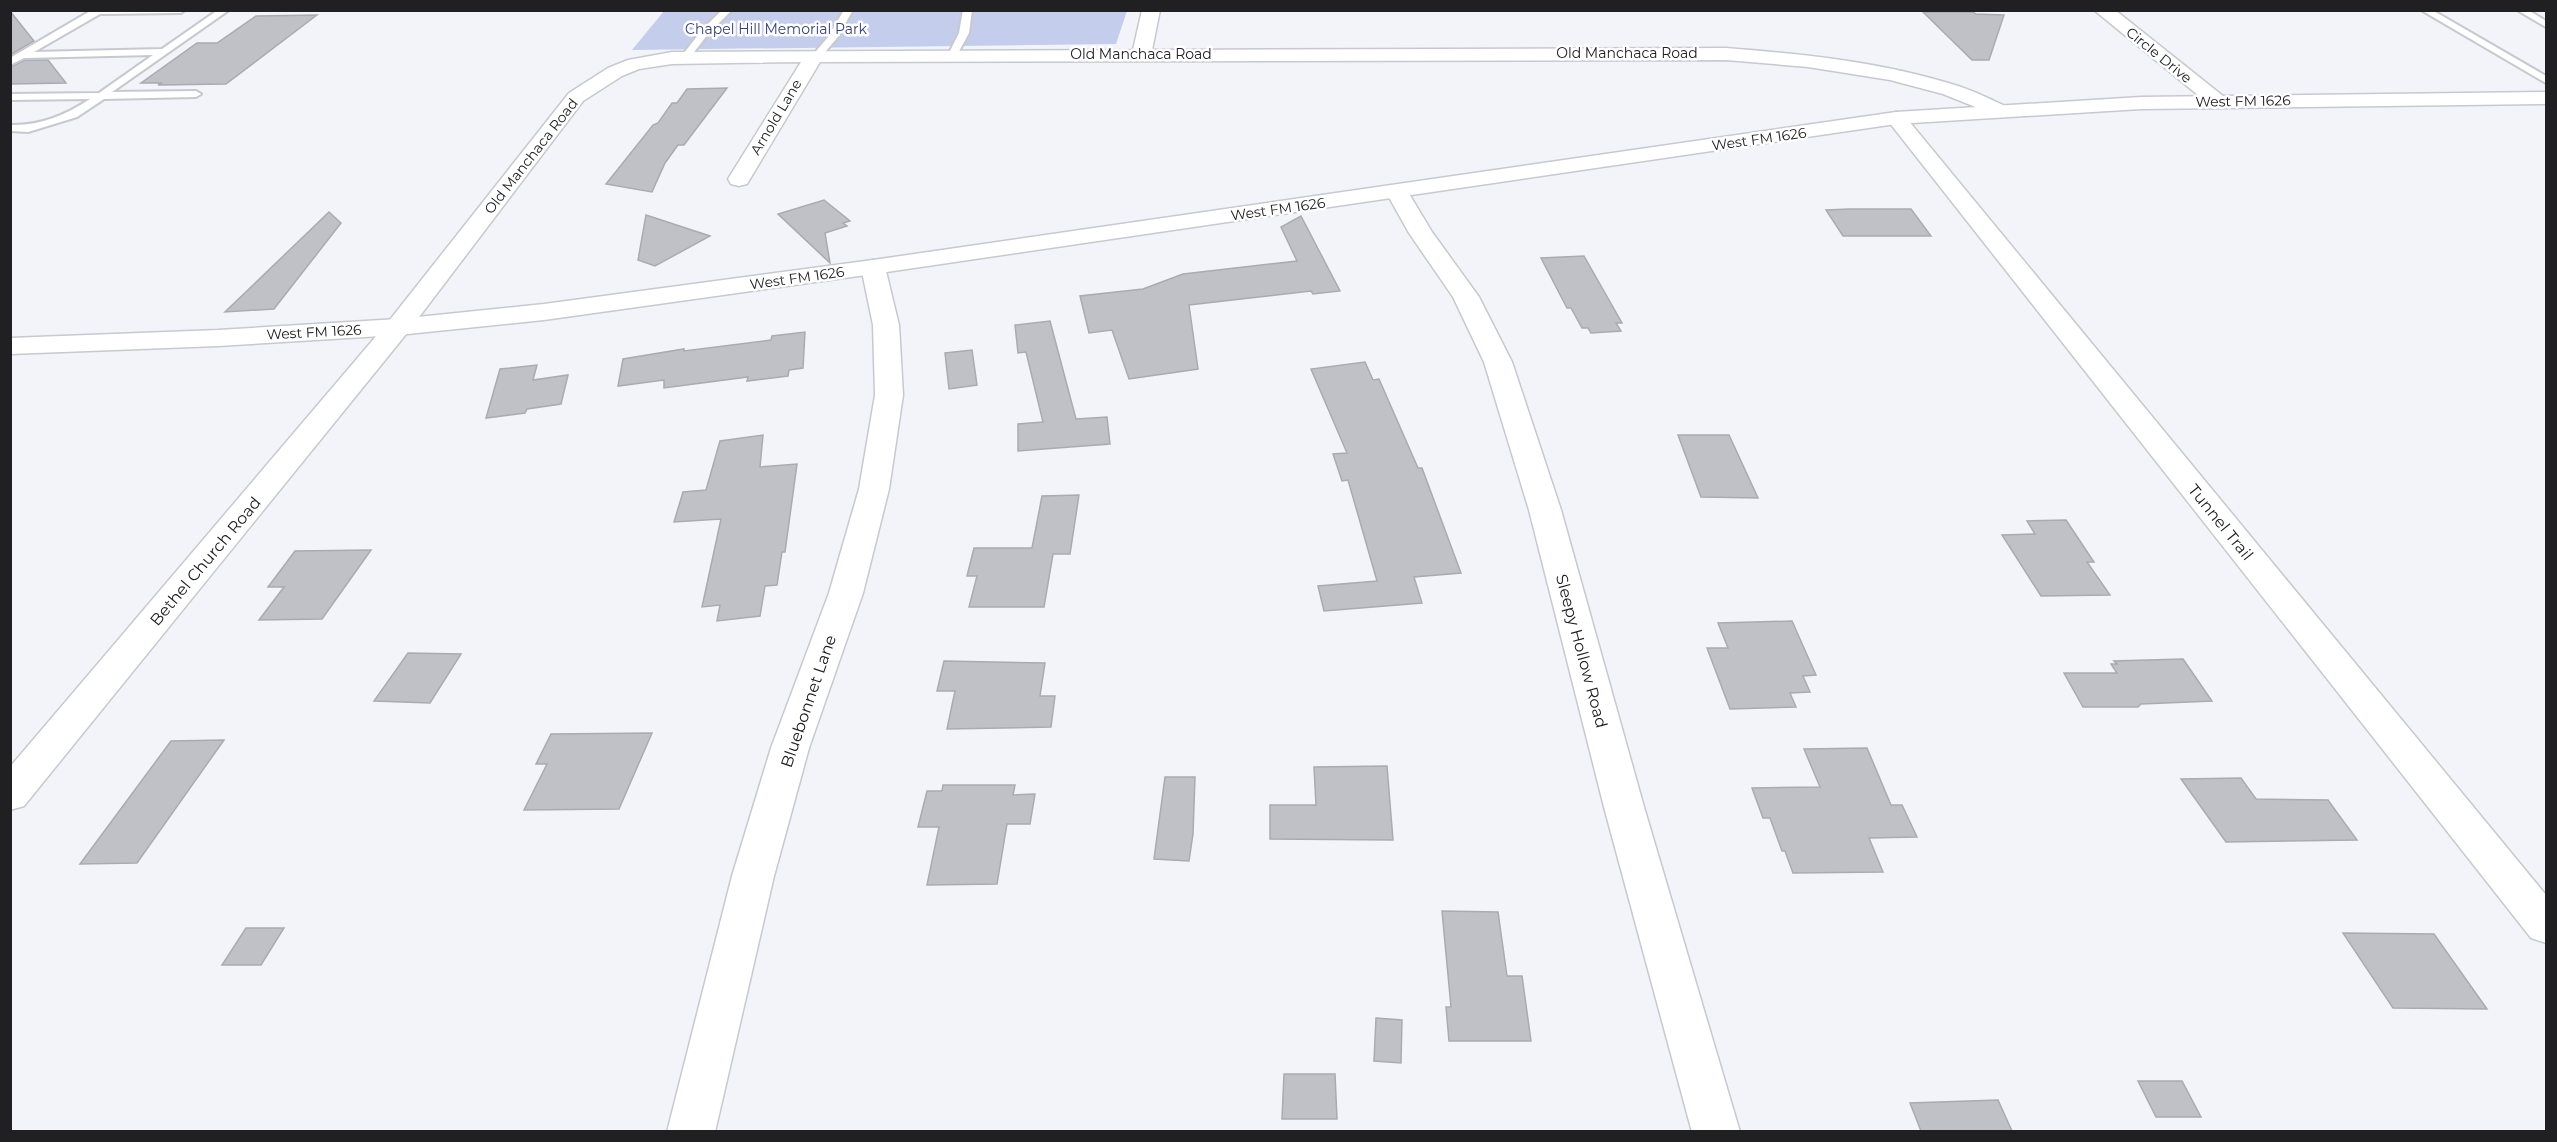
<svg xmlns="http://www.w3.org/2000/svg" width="2557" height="1142" font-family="Montserrat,sans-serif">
<rect width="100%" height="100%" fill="#f2f4fa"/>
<polygon fill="#c5cded" points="664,11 1127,11 1116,44 632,50"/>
<g fill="#bfc1c7" stroke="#a9abb1" stroke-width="1.5">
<polygon points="10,11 34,41 10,55"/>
<polygon points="1923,12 1973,12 1976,14 2004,15 1989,60 1972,60"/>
<polygon points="317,15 226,84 158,85 162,83 141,83 197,43 217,43 256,16"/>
<polygon points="25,60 48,60 66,83 10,84 10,67"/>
<polygon points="727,88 684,145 678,145 665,163 652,192 606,184 653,125 658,123 672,103 677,103 687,89"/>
<polygon points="824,200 850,221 843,223 847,226 825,233 830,263 778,214"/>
<polygon points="1850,209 1911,209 1931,236 1843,236 1826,210"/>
<polygon points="329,212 341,223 274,309 225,312"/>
<polygon points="646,215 710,236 655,266 638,260"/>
<polygon points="1301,216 1340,291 1313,294 1311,291 1189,305 1198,369 1129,379 1112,330 1089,333 1080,296 1143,289 1183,274 1297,261 1281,227"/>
<polygon points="1584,256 1622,323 1616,323 1621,331 1591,333 1588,328 1582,328 1571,308 1567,308 1541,258"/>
<polygon points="1050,321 1076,419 1107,417 1110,444 1018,451 1018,424 1043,422 1026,352 1018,353 1015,325"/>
<polygon points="805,332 803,368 789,370 788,376 747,381 748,377 664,388 664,380 618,386 623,359 684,349 684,351 771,340 772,336"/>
<polygon points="972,350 977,385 949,389 945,353"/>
<polygon points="1365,362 1373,380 1379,379 1418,468 1422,468 1461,573 1414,577 1422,603 1324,611 1318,586 1377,581 1348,480 1342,481 1333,454 1347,453 1311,369"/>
<polygon points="537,365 533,380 568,375 561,404 527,409 525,413 486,418 500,369"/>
<polygon points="763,435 760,467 797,464 785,552 782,552 777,585 765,586 760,616 717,621 720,605 702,607 721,519 674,522 683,492 706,490 720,441"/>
<polygon points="1678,435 1729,435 1758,498 1701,497"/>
<polygon points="1079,495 1070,554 1053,554 1044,607 969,607 977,576 967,576 974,548 1032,548 1042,496"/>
<polygon points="2066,520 2094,562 2087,562 2110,595 2041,596 2002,535 2035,534 2027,521"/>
<polygon points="371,550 322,619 259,620 284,587 268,587 295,551"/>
<polygon points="1792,621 1816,675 1803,676 1810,692 1790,693 1796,707 1730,709 1707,648 1728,648 1718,623"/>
<polygon points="408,653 461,654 430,703 374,701"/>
<polygon points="2183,659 2212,701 2141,704 2138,707 2083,707 2064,673 2117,673 2111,664 2117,664 2114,661"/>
<polygon points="944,661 1045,663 1040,696 1055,696 1051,727 947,729 955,691 937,691"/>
<polygon points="652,733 619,809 524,810 547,764 536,764 551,734"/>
<polygon points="224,740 137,863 80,864 171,741"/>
<polygon points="1867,748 1891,805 1902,805 1917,837 1869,838 1883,872 1793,873 1785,851 1782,851 1770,818 1763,818 1752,788 1820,787 1804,749"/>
<polygon points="1387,766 1393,840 1270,839 1270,805 1316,805 1314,767"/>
<polygon points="1165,777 1195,777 1193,834 1189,861 1154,859"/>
<polygon points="2241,778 2256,799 2328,800 2357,840 2226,842 2181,779"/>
<polygon points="943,785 1015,785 1013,795 1035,794 1030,824 1007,824 997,884 927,885 939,827 918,827 927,791 942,791"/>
<polygon points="1442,911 1498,912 1507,976 1522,976 1531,1041 1449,1041 1446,1007 1451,1007"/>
<polygon points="246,928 284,928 261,965 222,965"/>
<polygon points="2343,933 2434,934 2487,1009 2393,1008"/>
<polygon points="1376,1018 1402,1020 1401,1063 1374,1061"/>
<polygon points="1284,1074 1335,1074 1337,1119 1282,1119"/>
<polygon points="2138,1081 2182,1081 2201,1117 2156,1117"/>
<polygon points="1998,1100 2012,1131 1921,1131 1910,1103"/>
</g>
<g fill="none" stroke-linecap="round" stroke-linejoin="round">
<g stroke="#c7c9cf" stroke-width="4">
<g id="service">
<path d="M92,10H185L181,13L100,14L34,52L162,49L218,10H229L112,92L196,91L201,94L196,97L104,99L77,117L28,132L10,131V125C40,126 66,115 90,99L10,100V94L99,93L153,55L24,58L10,65V58Z"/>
<polygon points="722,10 732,10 708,34 688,60 682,60 680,58 702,30"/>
<polygon points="844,10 853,10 837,38 820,58 814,58 812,56 828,37"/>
<polygon points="963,10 972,10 969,33 956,57 950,57 948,55 959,33"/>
<polygon points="2421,10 2432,10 2546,76 2546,83"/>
<polygon points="2517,10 2528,10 2546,21 2546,27"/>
</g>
</g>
<g stroke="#c7c9cf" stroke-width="3">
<g id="minor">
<path d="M1142,10H1160L1152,50L1726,48C1804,54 1883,62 1958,86C1974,91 1990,99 2005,106L2008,110L2005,114L1998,116L1943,94L1890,80L1808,67L1726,60L820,62L750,179L747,184L739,186L731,184L728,179L801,62L672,64L639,69L622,76L583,101L407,333L24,806L10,810V767L389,321L569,93L608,68L628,60L672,52L1133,50Z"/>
<polygon points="2094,10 2115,10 2223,96 2226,100 2223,104 2209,104"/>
<polygon points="1896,112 1903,114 2546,895 2546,943 2531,938 1889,122 1886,118 1889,114"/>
<polygon points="1397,185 1405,187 1432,232 1479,297 1512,362 1561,510 1644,807 1740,1132 1692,1132 1604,807 1529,510 1484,362 1453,297 1409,233 1386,192 1389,187"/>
<polygon points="873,260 882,262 885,267 899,325 903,395 889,489 863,593 809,748 774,876 715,1132 667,1132 732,876 771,748 829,593 859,489 875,395 873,325 861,267 864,262"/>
</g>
</g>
<g stroke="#c7c9cf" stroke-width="3">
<polygon id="secondary" points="2546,92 2546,104 2141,109 1896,124 873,274 544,320 398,335 218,346 10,354 10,338 218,330 398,319 544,304 873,260 1896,112 2141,97"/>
</g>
<use href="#service" fill="#fff" fill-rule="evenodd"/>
<use href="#minor" fill="#fff" fill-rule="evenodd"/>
<use href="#secondary" fill="#fff" fill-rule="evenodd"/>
</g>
<g text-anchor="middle" stroke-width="5" stroke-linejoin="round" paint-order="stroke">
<g font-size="14" fill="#364075" stroke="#fff">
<text x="776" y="34">Chapel Hill Memorial Park</text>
</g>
<g font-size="14" fill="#202023" stroke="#fff">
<text x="1627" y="58">Old Manchaca Road</text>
<text x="1141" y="59">Old Manchaca Road</text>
<text transform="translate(2159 55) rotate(39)" y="5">Circle Drive</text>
<text transform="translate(2243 101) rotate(-1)" y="5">West FM 1626</text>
<text transform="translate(776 117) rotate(-59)" y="5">Arnold Lane</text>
<text transform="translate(1759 139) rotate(-8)" y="5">West FM 1626</text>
<text transform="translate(531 156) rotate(-52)" y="5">Old Manchaca Road</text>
<text transform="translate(1278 209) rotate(-8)" y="5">West FM 1626</text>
<text transform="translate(797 278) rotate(-8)" y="5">West FM 1626</text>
<text transform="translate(314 332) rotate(-3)" y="5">West FM 1626</text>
</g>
<g font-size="16" fill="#202023" stroke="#fff">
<text transform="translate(2221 522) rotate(51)" y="6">Tunnel Trail</text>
<text transform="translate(205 561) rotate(-50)" y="6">Bethel Church Road</text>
<text transform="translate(1582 651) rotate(75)" y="6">Sleepy Hollow Road</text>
<text transform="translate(808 701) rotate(-71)" y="6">Bluebonnet Lane</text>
</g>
</g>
<rect width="2557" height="1142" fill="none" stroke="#202023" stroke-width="24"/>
</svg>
